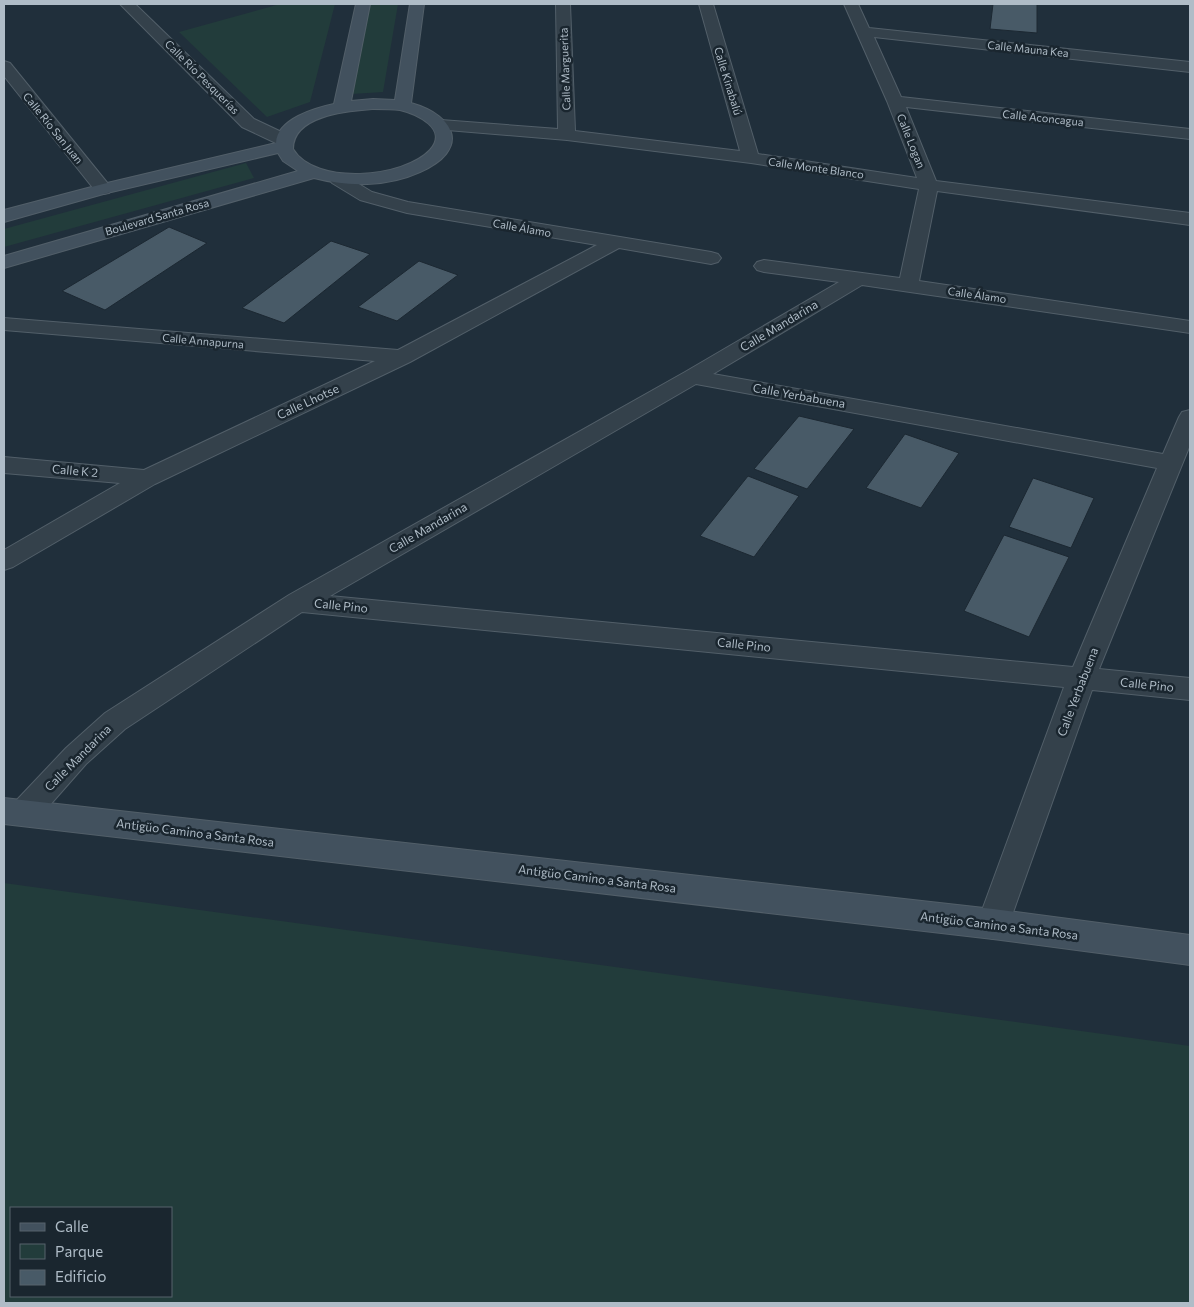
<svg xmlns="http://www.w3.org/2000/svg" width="1194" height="1307" font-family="Commissioner,sans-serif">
<rect width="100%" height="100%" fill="#202f3b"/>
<g fill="#223c3b" fill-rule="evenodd">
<polygon points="280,4 335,4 310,102 267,117 179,32"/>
<polygon points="369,4 398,4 383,92 352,94"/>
<polygon points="246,163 254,178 4,247 4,229"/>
<path d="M4,883L1190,1046V1303H4ZM11,1208H171V1296H11Z"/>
</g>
<g fill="#485a67" stroke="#1c2832">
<polygon points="993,4 1037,4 1037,33 990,29"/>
<polygon points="169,227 207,243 105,310 62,291"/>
<polygon points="331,241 370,254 284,323 242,308"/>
<polygon points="419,261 458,275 397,321 358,307"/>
<polygon points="799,416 854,429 807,489 754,469"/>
<polygon points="905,434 959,453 921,508 866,488"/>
<polygon points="748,476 799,496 754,557 700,536"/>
<polygon points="1033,478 1094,498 1071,548 1009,527"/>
<polygon points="1004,535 1069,557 1029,637 964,611"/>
</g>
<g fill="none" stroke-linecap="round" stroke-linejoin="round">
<g stroke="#525f69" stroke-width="2">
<g id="street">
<polygon points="120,4 135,4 254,119 290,136 293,140 290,144 284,145 278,144 242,127"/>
<path d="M556,4H570L575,131L740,151L699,4H713L758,154L917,178L887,101L844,4H858L869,28L1190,62V72L874,37L901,97L1190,129V139L906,107L936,181L1190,213V225L937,191L919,281L1190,321V333L862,285L713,374L1163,454L1179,417L1182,412L1190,410V445L1099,669L1190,678V700L1092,690L1005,935L993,939L981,935L977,924L1064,687L302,612L125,729L86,764L35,822L24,826L13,822L9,813L13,804L66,748L105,713L289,595L685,372L839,282L764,272L757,270L754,266L757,262L764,260L900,278L919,189L751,163L567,140L435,129L433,125L435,121L441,120L558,129ZM696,384L1157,468L1073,667L330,596Z"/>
<polygon points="4,61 10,63 109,185 112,189 109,193 103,194 97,193 4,76"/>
<polygon points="338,174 344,175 372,192 408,202 711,252 718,254 721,258 718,262 711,264 619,248 410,362 155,484 13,567 4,570 4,550 120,483 4,473 4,457 144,470 375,361 4,330 4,318 398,350 597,245 407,213 360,200 332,183 329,179 332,175"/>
</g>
</g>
<g stroke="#525f69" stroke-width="2">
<g id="secondary">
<path d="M356,4H370L351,101L373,99L395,100L410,4H424L411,103C457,116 470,150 420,172C387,187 348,187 314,178L4,268V256L298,171L283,161L278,153L107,193L4,222V210L103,184L276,143C277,119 315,108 334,104ZM373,109C382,109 391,109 400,110C417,114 449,129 430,150C404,178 315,186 293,149C293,115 348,111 373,109Z"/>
<polygon points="4,798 993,909 1190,935 1190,965 993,939 4,824"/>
</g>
</g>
<use href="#street" fill="#34414b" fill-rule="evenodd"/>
<use href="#secondary" fill="#42515e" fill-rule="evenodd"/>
</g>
<g text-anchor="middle" stroke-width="5" stroke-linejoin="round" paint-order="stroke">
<g font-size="11" fill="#afbcc7" stroke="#1a262f">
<text transform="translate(1028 49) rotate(6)" y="4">Calle Mauna Kea</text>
<text transform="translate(565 69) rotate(-92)" y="4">Calle Marguerita</text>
<text transform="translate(202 77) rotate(45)" y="4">Calle Río Pesquerías</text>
<text transform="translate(728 81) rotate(73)" y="4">Calle Kinabalú</text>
<text transform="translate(1043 118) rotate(6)" y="4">Calle Aconcagua</text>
<text transform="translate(53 128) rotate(51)" y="4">Calle Río San Juan</text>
<text transform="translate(911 141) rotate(68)" y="4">Calle Logan</text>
<text transform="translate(816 168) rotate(8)" y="4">Calle Monte Blanco</text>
<text transform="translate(157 217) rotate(-16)" y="4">Boulevard Santa Rosa</text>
<text transform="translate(522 228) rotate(10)" y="4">Calle Álamo</text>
<text transform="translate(977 295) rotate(8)" y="4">Calle Álamo</text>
<text transform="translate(203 341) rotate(5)" y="4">Calle Annapurna</text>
</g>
<g font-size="12" fill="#afbcc7" stroke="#1a262f">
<text transform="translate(779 326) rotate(-31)" y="4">Calle Mandarina</text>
<text transform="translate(799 396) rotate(10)" y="4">Calle Yerbabuena</text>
<text transform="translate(308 402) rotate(-25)" y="4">Calle Lhotse</text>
<text transform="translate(75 471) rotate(5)" y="4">Calle K 2</text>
<text transform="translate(428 528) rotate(-30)" y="4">Calle Mandarina</text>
<text transform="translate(341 606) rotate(6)" y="4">Calle Pino</text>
<text transform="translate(744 645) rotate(6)" y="4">Calle Pino</text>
<text transform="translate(1147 685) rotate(6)" y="4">Calle Pino</text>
<text transform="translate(1078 692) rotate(-69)" y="4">Calle Yerbabuena</text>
<text transform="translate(78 758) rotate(-45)" y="4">Calle Mandarina</text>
<text transform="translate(195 833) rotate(7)" y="4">Antigüo Camino a Santa Rosa</text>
<text transform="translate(597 879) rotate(7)" y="4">Antigüo Camino a Santa Rosa</text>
<text transform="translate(999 926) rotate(7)" y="4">Antigüo Camino a Santa Rosa</text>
</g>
</g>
<rect width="1194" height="1307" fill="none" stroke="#afbcc7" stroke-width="10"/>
<rect x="10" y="1207" width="162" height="90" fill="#1a262f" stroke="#56626c"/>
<rect x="20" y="1223" width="25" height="8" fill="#42515e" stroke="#56626c"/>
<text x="55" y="1232" font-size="15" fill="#afbcc7">Calle</text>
<rect x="20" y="1244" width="25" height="15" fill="#223c3b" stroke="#56626c"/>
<text x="55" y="1257" font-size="15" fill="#afbcc7">Parque</text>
<rect x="20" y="1270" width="25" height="15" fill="#485a67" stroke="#56626c"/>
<text x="55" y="1282" font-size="15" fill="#afbcc7">Edificio</text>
</svg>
